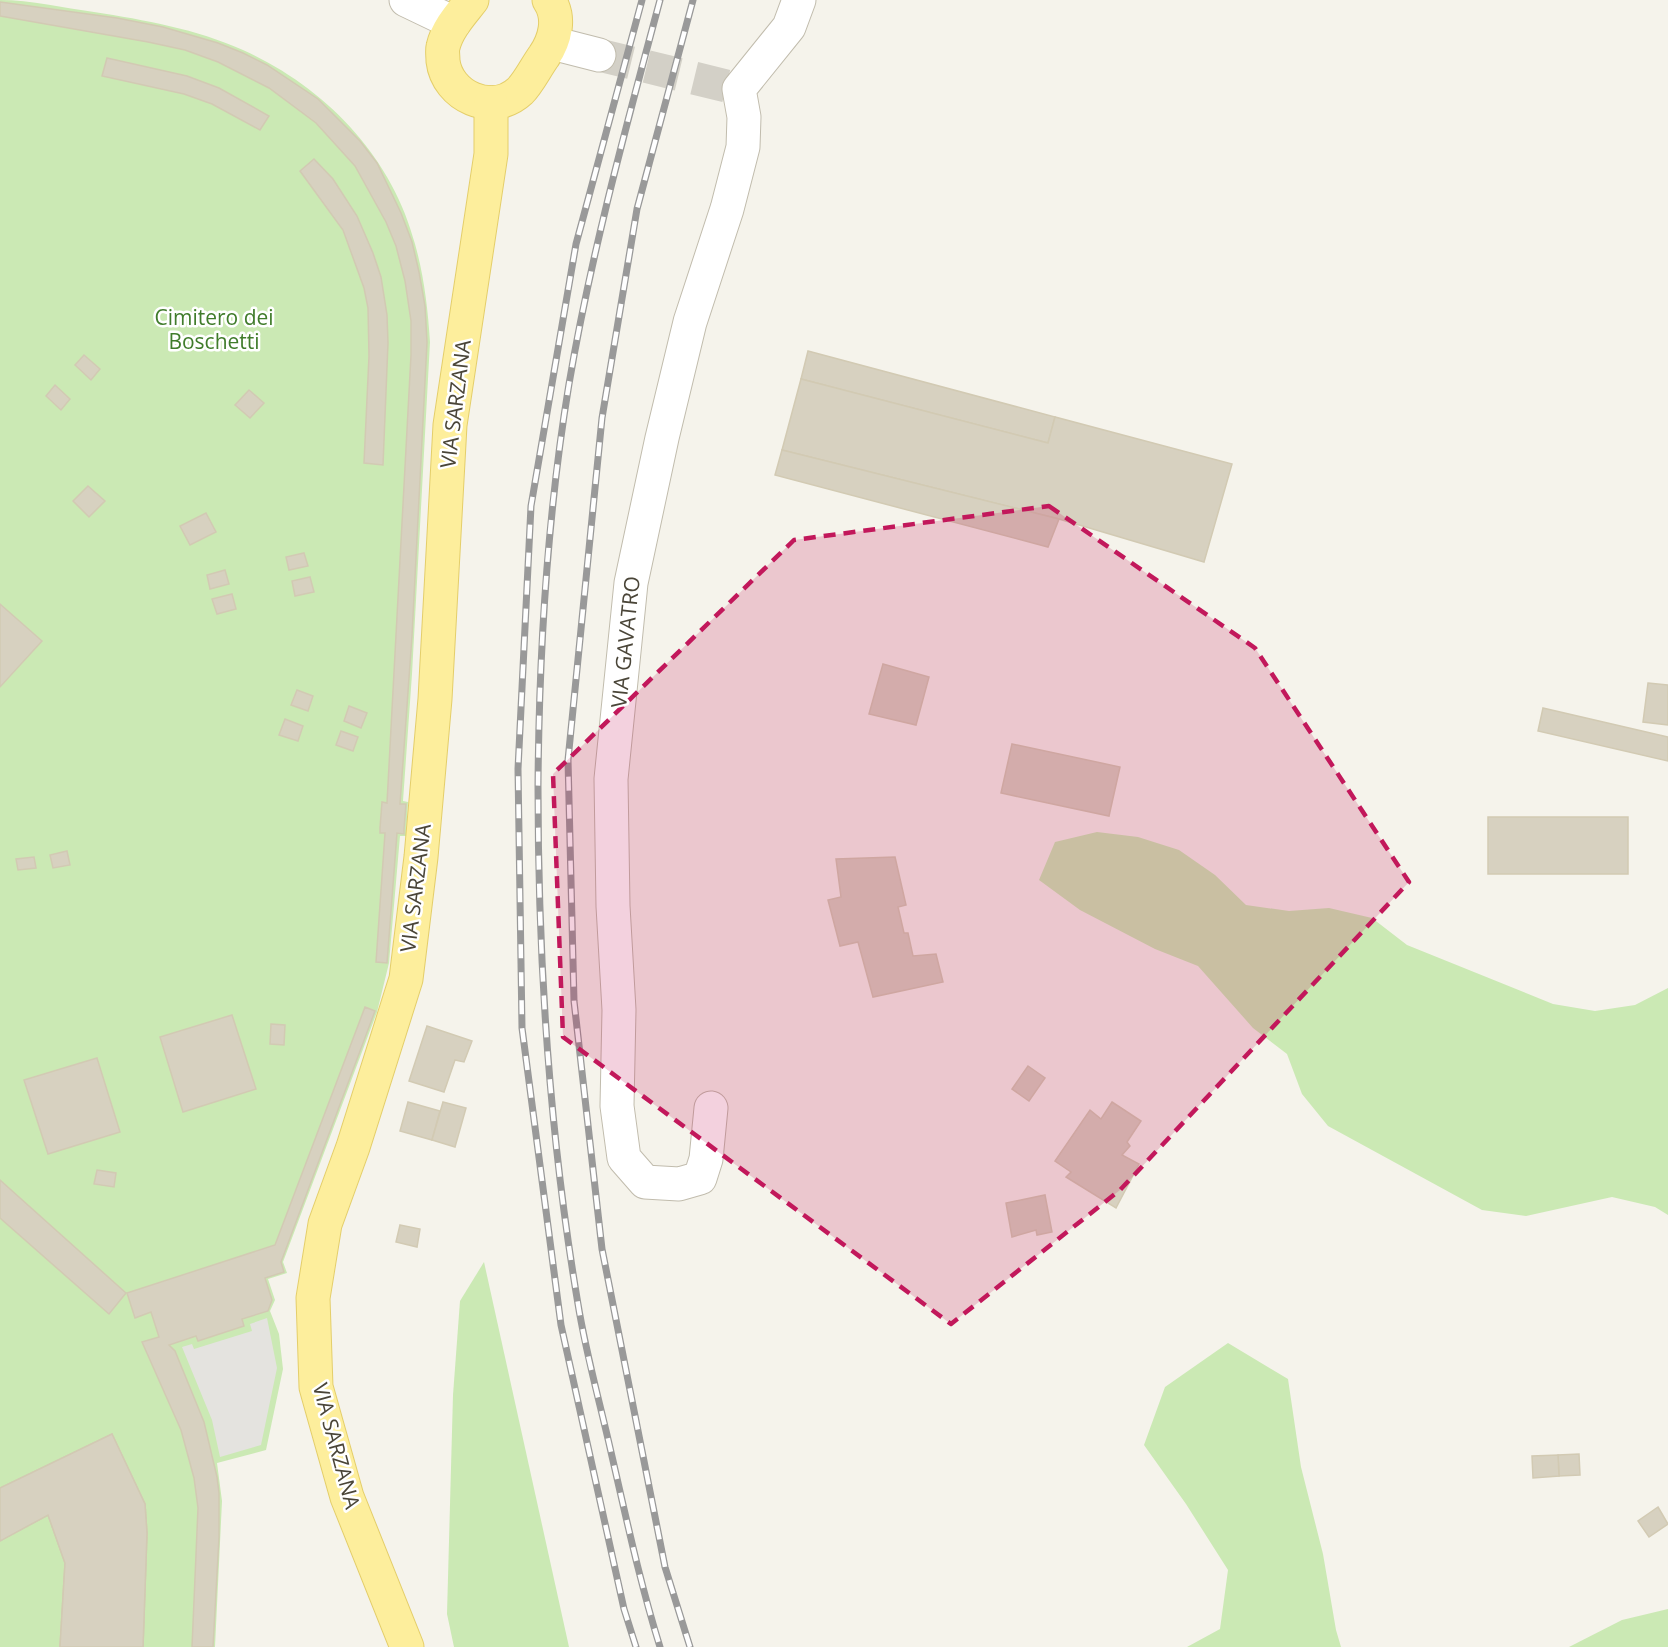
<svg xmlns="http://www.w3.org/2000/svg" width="1668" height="1647" font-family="'Open Sans',sans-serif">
<rect width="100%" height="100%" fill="#f5f3eb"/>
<g fill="#cbe9b4">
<path d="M0,0C31,0 64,8 94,12C145,20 196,29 243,50C325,87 392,156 415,244C424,276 428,309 430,342L412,674L403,801L408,802L406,836H400L389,963L377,1012L283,1262L287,1273L268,1279L275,1300L270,1311L279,1334L283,1369L266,1450L217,1463L222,1501L215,1647H0Z"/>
<polygon points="1097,832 1138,837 1179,850 1215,875 1246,905 1289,911 1329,908 1372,918 1407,945 1553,1004 1595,1011 1635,1005 1668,988 1668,1215 1655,1207 1612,1197 1526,1216 1482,1210 1328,1126 1302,1094 1287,1054 1253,1028 1198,966 1155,949 1080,910 1039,880 1055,842"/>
<polygon points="484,1262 569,1647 454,1647 447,1614 453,1395 460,1301"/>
<polygon points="1228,1343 1288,1379 1301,1467 1323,1554 1336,1630 1341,1647 1187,1647 1220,1629 1228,1570 1186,1504 1144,1445 1165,1387"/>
<polygon points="1668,1609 1668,1647 1569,1647 1622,1620"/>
</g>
<polygon fill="#e4e3df" points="267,1318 277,1368 261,1445 220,1457 212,1420 182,1347 192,1344 194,1349 252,1331 250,1324"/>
<g fill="#d7d1c0" stroke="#d2cab3" stroke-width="1.5">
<polygon points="0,2 117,18 163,27 218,43 243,53 267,65 318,99 360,141 377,163 401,213 412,242 419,272 425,306 427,342 412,636 400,804 406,804 404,829 404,834 397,833 387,963 376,962 385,833 380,833 380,828 382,802 387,803 411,355 411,321 405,281 396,246 386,222 355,166 316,123 269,88 218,62 185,50 148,42 0,16"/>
<polygon points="107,58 187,76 219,88 269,116 260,130 212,104 184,94 102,76"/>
<polygon points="314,159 333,179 357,216 373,253 381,277 387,315 388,343 383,465 364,463 369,356 368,308 364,288 343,230 300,171"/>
<polygon points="808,351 1055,417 1048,443 801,379"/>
<polygon points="84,355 100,369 91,380 75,365"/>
<polygon points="801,379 1048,443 1055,417 1232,464 1204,562 1059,519 782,450"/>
<polygon points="55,385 70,399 61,410 46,396"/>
<polygon points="249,390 264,403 250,418 235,405"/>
<polygon points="782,450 1059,519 1048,547 775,475"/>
<polygon points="88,486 105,501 89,517 73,501"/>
<polygon points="206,513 216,532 190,545 180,526"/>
<polygon points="304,553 308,566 289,570 286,557"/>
<polygon points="225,570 229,584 210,589 207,575"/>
<polygon points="310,577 314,592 295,596 292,581"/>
<polygon points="232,594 236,609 217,614 212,599"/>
<polygon points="0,604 42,641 0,687"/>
<polygon points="883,664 929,677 916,725 869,714"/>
<polygon points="1648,683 1668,685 1668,725 1643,722"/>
<polygon points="297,690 313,696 308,711 291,705"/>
<polygon points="349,706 367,713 361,728 344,721"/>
<polygon points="1543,708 1668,737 1668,761 1538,731"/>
<polygon points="285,719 303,726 298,741 279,735"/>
<polygon points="341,731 358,737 353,751 336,745"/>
<polygon points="1012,744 1120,767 1109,816 1001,793"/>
<rect x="1488" y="817" width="140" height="57"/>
<polygon points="67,851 70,865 53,868 50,855"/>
<polygon points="34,857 36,868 18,870 16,859"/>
<polygon points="895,857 906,905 898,907 904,933 908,933 913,956 936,954 943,982 873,997 858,942 840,946 828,900 841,897 836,859"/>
<polygon points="365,1007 375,1011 281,1262 284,1272 265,1278 272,1300 268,1311 242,1319 244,1326 198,1341 196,1336 169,1345 175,1351 204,1422 217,1477 219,1493 219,1537 213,1647 192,1647 198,1508 194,1478 181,1430 142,1342 159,1337 151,1312 135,1318 127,1293 275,1245"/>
<polygon points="232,1015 256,1089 183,1112 160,1037"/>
<polygon points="271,1024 285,1025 284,1045 270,1044"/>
<polygon points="427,1026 472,1041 464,1062 455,1060 444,1092 409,1081"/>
<polygon points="97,1058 120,1132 48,1154 24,1080"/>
<polygon points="1028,1066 1045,1078 1029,1101 1012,1089"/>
<polygon points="408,1102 440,1111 432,1140 400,1131"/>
<polygon points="443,1102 466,1108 455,1147 432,1140"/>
<polygon points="1112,1102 1141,1121 1127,1142 1130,1146 1122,1155 1139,1164 1116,1208 1066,1177 1071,1172 1055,1161 1090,1110 1101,1119"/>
<polygon points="97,1170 116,1173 114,1187 94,1184"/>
<polygon points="0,1180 126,1293 109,1314 0,1218"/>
<polygon points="1045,1195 1052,1232 1037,1235 1036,1230 1012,1237 1006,1203"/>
<polygon points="400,1225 420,1229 417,1247 396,1242"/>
<polygon points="112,1434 145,1504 147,1533 143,1647 141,1647 144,1533 143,1505 111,1437 33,1474 68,1563 62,1647 60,1647 65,1563 48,1515 0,1541 0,1488"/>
<polygon points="112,1434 145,1504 147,1533 143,1647 60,1647 65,1563 48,1515 0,1541 0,1488"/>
<polygon points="1579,1454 1580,1475 1559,1476 1558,1455"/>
<polygon points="1558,1455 1559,1476 1533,1478 1532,1456"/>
<polygon points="1658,1507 1668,1524 1649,1537 1638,1521"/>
</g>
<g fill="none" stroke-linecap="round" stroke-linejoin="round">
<polyline stroke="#d3d0c7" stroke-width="33" stroke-dasharray="33 16" stroke-linecap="butt" points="599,55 739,89"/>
<g stroke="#c1bcad" stroke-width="35">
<g id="minor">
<polyline points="406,0 454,23"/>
<polyline points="552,43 599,55"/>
<polyline points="711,1108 706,1159 700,1178 679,1184 645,1182 624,1158 617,1106 619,1010 613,906 611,779 631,583 662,438 690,322 727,209 743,147 744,117 739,89 789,27 799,0"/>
</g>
</g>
<g stroke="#e4ce6a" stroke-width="35">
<g id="major">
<path d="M472,0C461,14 447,29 443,47C442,51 443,56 443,61C447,96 492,117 520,91C529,82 536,67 544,56C555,40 561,18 549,0"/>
<polyline points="407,1647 347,1497 316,1387 313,1298 325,1224 353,1147 406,979 421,857 435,699 450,425 491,154 491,103"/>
</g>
</g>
<use href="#minor" stroke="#fff" stroke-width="33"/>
<use href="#major" stroke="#fdee9c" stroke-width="33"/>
<g stroke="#999" stroke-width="7">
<g id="rail">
<path d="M660,0C626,127 591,254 569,384C547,517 539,651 538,786C538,959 549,1133 578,1304C586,1354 600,1403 611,1452C626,1517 640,1583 660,1647"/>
<polyline points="636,1647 624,1609 561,1325 522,1028 518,769 531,506 576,244 642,0"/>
<polyline points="690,1647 665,1567 602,1249 574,1001 568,760 602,418 637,209 693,0"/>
</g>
</g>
<use href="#rail" stroke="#fff" stroke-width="4.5" stroke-dasharray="14" stroke-linecap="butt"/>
</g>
<path fill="#c2185b" fill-opacity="0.2" stroke="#c2185b" stroke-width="4.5" stroke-dasharray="12 8" stroke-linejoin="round" d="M1049,506L1255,648L1409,882L1120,1190L951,1324L563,1037L553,774L794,540Z"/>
<g text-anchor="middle" stroke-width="5" stroke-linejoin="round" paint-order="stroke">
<g font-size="21" fill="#407c2b" stroke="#fff">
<text x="214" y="325">Cimitero dei<tspan x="214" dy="24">Boschetti</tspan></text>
</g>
<g font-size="21" fill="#4a4538" stroke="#fff">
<text transform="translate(456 404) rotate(-83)" y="7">VIA SARZANA</text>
<text transform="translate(626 642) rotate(-84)" y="7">VIA GAVATRO</text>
<text transform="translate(416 888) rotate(-83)" y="7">VIA SARZANA</text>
<text transform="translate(336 1446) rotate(75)" y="7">VIA SARZANA</text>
</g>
</g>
</svg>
